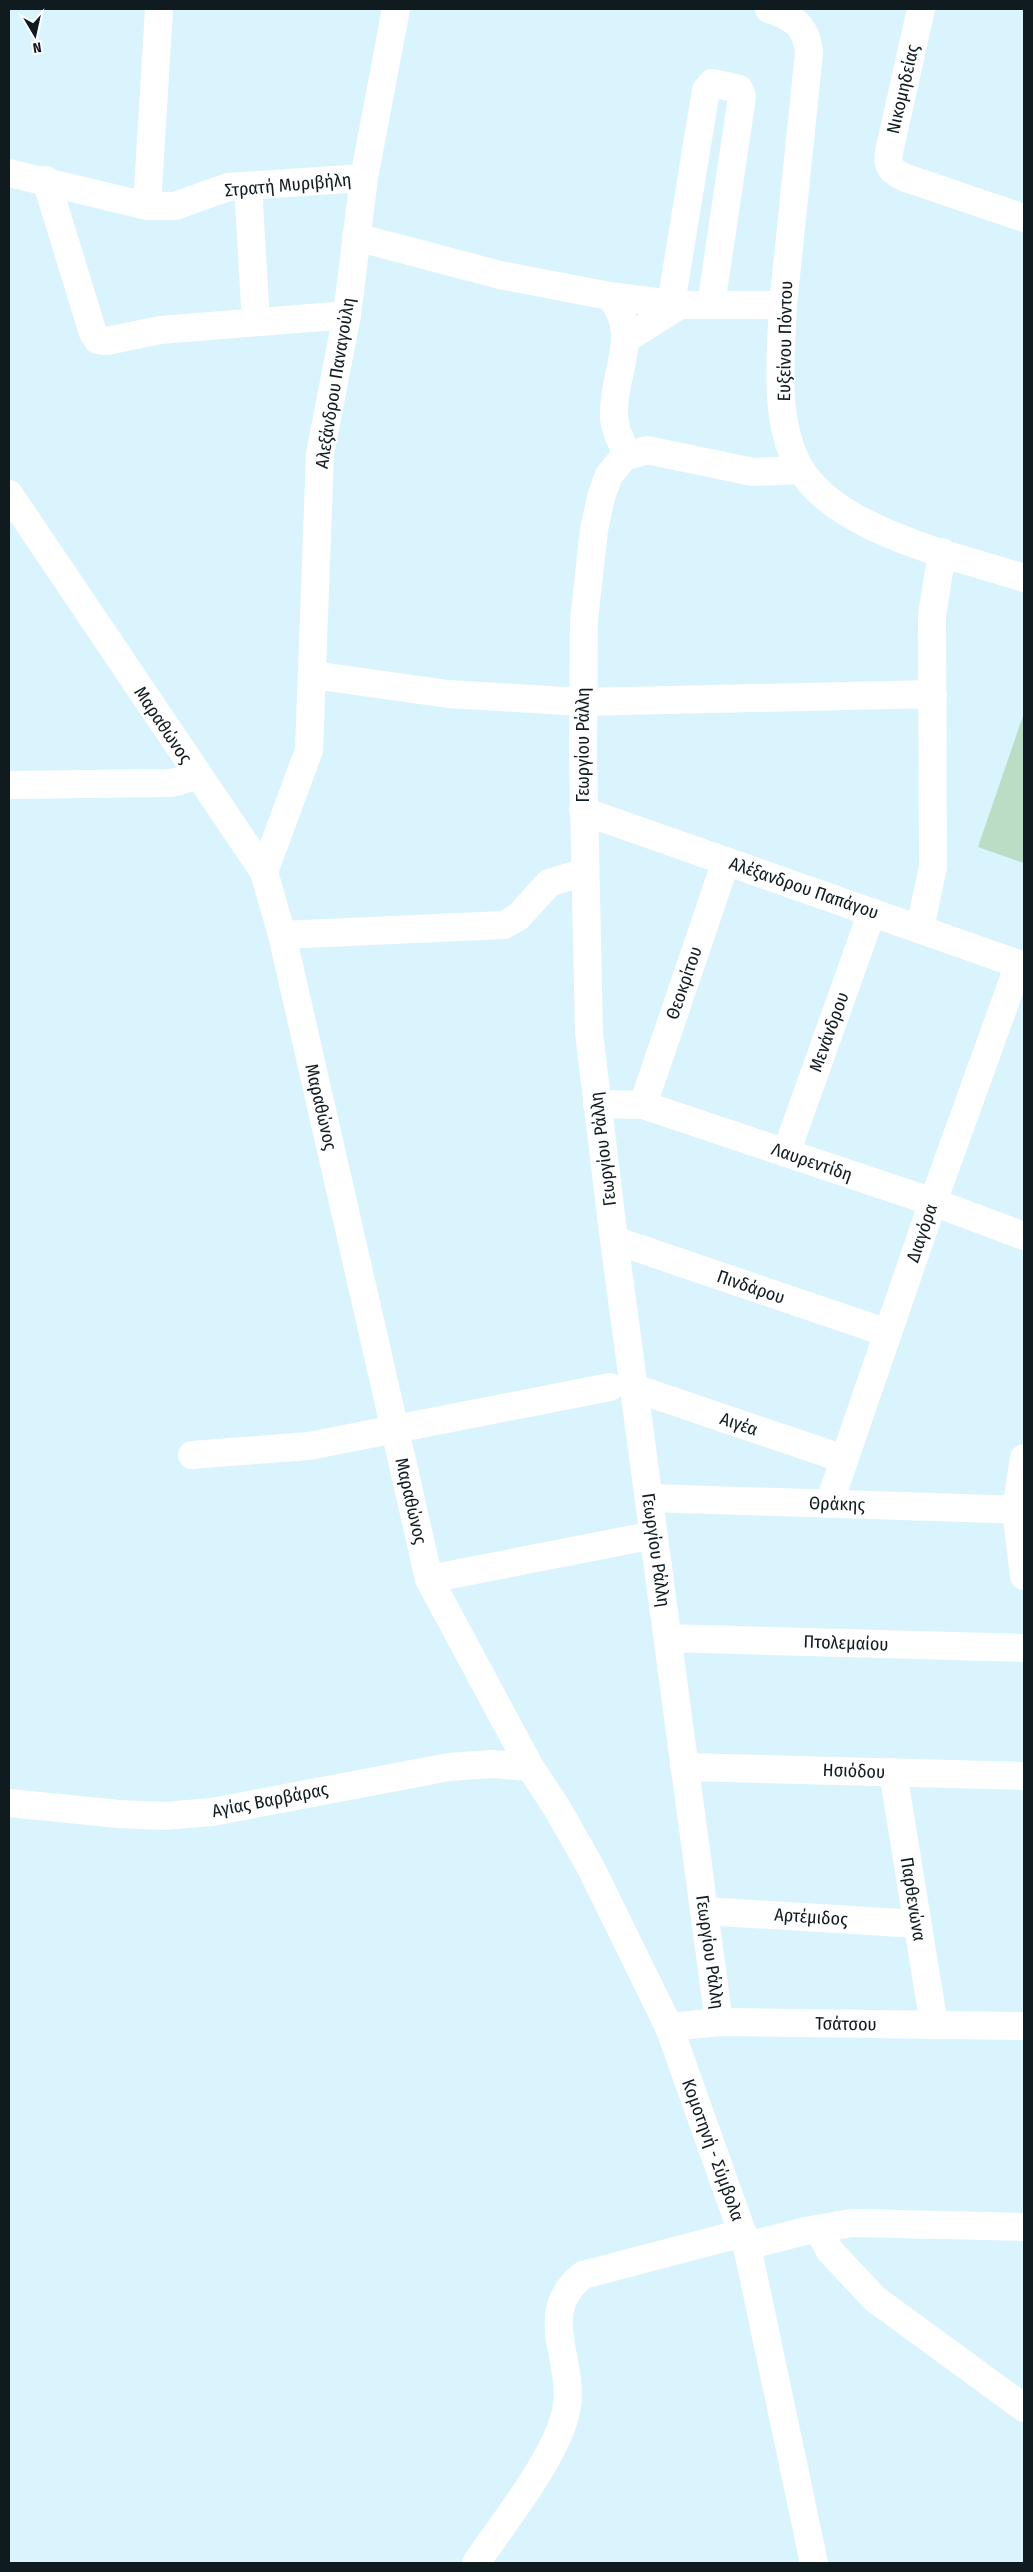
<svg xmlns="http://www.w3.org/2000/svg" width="1033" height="2572" font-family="'Fira Sans Condensed',sans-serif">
<rect width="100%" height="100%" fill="#d9f4fd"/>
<polygon fill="#bbddc5" points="1024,713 1024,863 978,847"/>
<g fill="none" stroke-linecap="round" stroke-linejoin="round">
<g stroke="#fff" stroke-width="28">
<path d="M769,9C793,17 807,26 809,53L783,305C781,354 774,413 795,459C827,530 956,556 1024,578"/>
<path d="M921,9L889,152C886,168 893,172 906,178L1024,218"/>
<polyline points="9,173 147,206 175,206 228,187 364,178"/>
<polyline points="46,180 93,333 98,340 107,341 160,330 347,315"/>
<polyline points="248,186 256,322"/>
<polyline points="147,206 159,9"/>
<polyline points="356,237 500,275 609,296 680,305 783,305"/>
<path d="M609,296C642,332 614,370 614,411C613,427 621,441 627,455"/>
<polyline points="671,304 706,90 712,83 739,89 742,97 711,305"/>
<polyline points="626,339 680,305"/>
<polyline points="9,494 264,872 282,935 429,1579 530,1767 557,1808 591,1868 669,2027 747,2246 814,2563"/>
<polyline points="313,675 448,694 582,702 933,694"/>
<polyline points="9,785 170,783 180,781 197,774"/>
<polyline points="583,811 1024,966"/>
<polyline points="264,872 309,750 320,454 347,315 364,178 396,9"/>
<polyline points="920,928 933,867 932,615 942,552"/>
<polyline points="282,935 504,925 518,917 549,883 584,872"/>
<polyline points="597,1104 643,1105 933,1202 1024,1236"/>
<polyline points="643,1105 726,861"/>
<polyline points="786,1153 872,912"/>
<polyline points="614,1240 888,1333"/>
<polyline points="634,1388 844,1459"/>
<polyline points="192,1455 309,1446 610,1387"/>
<polyline points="1024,1458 1016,1510 1024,1576"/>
<polyline points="650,1498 1024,1510"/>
<polyline points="829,1504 933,1202 1019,964"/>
<polyline points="429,1579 654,1535"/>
<polyline points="668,1638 1024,1648"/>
<polyline points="684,1767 1024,1776"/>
<polyline points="893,1772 934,2025"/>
<polyline points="9,1803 119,1814 164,1816 212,1812 449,1767 492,1764 530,1767"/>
<polyline points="704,1911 917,1924"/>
<polyline points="719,2022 614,1240 589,1033 583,755 584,620 594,530 601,497 609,475 624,457 647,450 753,472 800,470"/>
<polyline points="669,2027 719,2022 1024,2026"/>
<polyline points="818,2229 830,2251 875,2299 1024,2408"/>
<polyline points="747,2246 805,2231 852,2223 1024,2227"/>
<path d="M476,2563C503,2523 560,2453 567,2406C574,2358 535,2313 583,2275L743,2233"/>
</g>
</g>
<g text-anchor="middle" stroke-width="4" stroke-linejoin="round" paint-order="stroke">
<g font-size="18" fill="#0f1b1f" stroke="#fff">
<text transform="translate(903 89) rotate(-77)" y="6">Νικομηδείας</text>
<text transform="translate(288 185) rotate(-5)" y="6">Στρατή Μυριβήλη</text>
<text transform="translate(785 341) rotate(-89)" y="6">Ευξείνου Πόντου</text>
<text transform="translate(335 383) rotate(-81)" y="6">Αλεξάνδρου Παναγούλη</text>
<text transform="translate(163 725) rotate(56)" y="6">Μαραθώνος</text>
<text transform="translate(583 745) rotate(-90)" y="6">Γεωργίου Ράλλη</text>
<text transform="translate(804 888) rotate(19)" y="6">Αλέξανδρου Παπάγου</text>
<text transform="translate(684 983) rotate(-71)" y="6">Θεοκρίτου</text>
<text transform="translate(829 1032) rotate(-70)" y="6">Μενάνδρου</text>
<text transform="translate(321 1107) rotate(77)" y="6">Μαραθώνος</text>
<text transform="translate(603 1149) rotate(-97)" y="6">Γεωργίου Ράλλη</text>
<text transform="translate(812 1162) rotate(19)" y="6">Λαυρεντίδη</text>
<text transform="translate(922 1233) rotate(-71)" y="6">Διαγόρα</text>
<text transform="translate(751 1287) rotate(19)" y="6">Πινδάρου</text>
<text transform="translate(739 1424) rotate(19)" y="6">Αιγέα</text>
<text transform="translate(411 1501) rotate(77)" y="6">Μαραθώνος</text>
<text transform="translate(837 1504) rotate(2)" y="6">Θράκης</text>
<text transform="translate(656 1550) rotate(82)" y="6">Γεωργίου Ράλλη</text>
<text transform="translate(846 1643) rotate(2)" y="6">Πτολεμαίου</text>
<text transform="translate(854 1771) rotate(2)" y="6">Ησιόδου</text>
<text transform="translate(270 1800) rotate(-11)" y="6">Αγίας Βαρβάρας</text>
<text transform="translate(913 1899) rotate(81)" y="6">Παρθενώνα</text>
<text transform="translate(811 1917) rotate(4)" y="6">Αρτέμιδος</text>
<text transform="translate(710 1952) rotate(82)" y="6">Γεωργίου Ράλλη</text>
<text transform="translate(846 2024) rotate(1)" y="6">Τσάτσου</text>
<text transform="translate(713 2150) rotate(70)" y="6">Κομοτηνή - Σύμβολα</text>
</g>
</g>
<rect width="1033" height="2572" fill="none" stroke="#0f1b1f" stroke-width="20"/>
<g transform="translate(35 35) rotate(171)" stroke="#ffffff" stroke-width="4" paint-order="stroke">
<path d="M0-4L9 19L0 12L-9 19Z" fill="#0f1b1f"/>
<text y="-8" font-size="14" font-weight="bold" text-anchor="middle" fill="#0f1b1f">N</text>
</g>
</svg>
